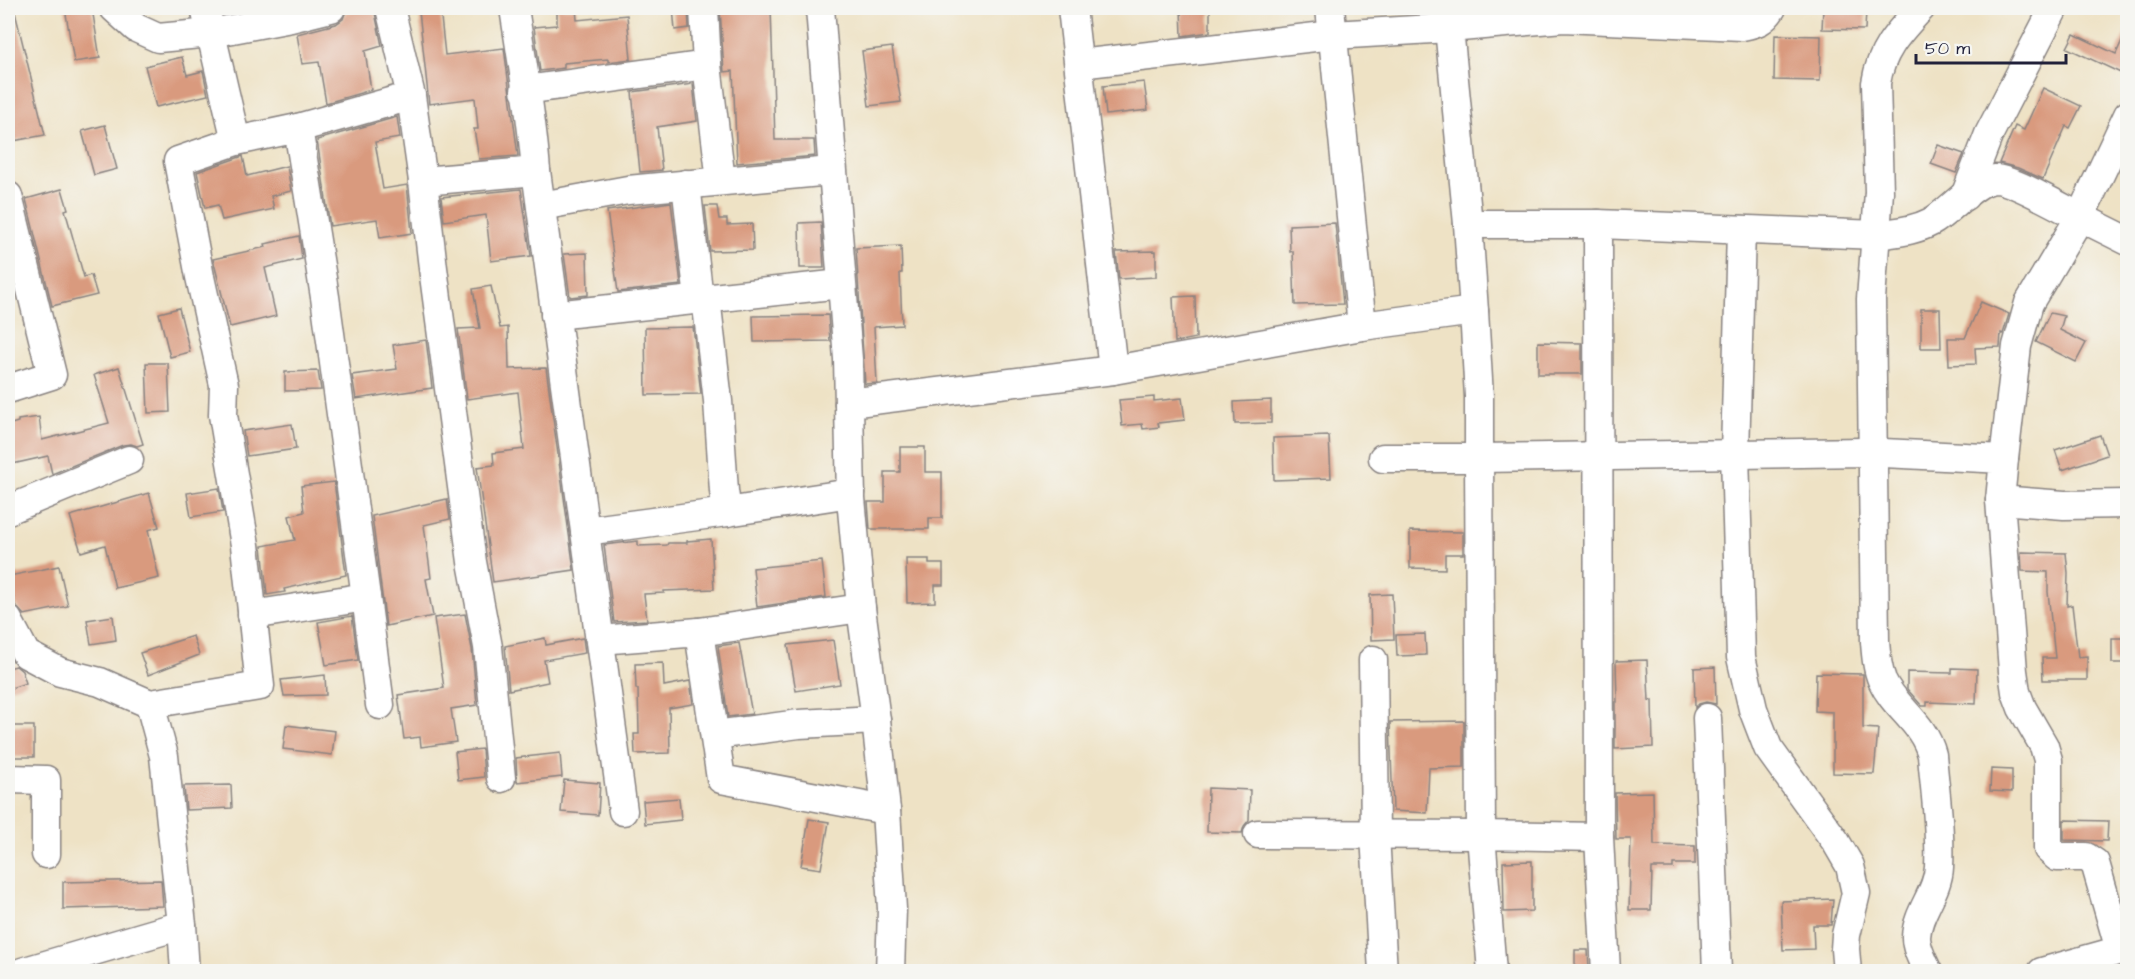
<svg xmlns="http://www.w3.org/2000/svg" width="2135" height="979" font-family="'Architects Daughter',sans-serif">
<rect width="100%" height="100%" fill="#f6f6f2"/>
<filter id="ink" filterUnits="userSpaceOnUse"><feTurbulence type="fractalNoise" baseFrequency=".0167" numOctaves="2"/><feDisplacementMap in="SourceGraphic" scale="12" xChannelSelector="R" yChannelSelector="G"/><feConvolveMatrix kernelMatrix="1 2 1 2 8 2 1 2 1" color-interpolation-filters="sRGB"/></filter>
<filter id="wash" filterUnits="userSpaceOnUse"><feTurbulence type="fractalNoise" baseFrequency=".008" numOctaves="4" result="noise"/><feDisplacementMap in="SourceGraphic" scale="24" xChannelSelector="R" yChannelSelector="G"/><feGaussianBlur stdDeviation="1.35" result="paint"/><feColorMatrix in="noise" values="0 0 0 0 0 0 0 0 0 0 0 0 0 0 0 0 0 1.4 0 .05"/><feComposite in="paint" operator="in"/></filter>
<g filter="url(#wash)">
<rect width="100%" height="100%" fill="#eee2c5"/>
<g id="blocks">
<g fill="#d99a7e">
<polygon points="8,8 14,8 45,135 8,142"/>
<polygon points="65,8 92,8 100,58 74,62"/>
<polygon points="347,8 349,12 374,8 382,46 365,51 371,90 326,103 319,62 302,64 297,34 336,24 343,19"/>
<polygon points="440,8 445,55 504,48 518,156 479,159 474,129 478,129 475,98 429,104 419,11"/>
<polygon points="557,8 576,8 577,20 627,15 631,59 608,62 608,59 564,63 564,68 540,71 534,27 557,25"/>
<polygon points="673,8 688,8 689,28 675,30"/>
<polygon points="720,8 771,8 775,140 814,140 815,156 737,163 733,71 724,72"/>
<polygon points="1210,8 1210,32 1182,36 1181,9"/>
<polygon points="1823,9 1866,10 1865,30 1822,29"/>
<polygon points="2127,29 2127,76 2067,48 2074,34 2116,54"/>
<polygon points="1775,35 1821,36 1820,81 1774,80"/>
<polygon points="892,47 901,102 869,106 862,51"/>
<polygon points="182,57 187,75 203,71 208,95 156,107 145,66"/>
<polygon points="1144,82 1148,110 1106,115 1103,86"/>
<polygon points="693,84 697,121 657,127 662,170 640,172 632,92"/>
<polygon points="2043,88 2081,106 2070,128 2066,126 2043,179 2018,168 1999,163 2015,126 2024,130"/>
<polygon points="397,117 400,138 375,142 383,189 407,185 412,233 380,238 377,219 330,226 317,140"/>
<polygon points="105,125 117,169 94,175 82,131"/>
<polygon points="1938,145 1964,154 1956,173 1931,164"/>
<polygon points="243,156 247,176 287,166 291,191 271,196 274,209 222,220 218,205 205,208 197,172"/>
<polygon points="62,189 68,209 65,210 84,277 91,275 97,295 52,306 26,199"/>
<polygon points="521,189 531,256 491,261 486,215 444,221 441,197"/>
<polygon points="671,202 681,285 618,292 607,211"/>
<polygon points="705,206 717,206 719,219 727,219 727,225 752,224 753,250 710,251"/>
<polygon points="821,222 824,268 800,268 799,223"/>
<polygon points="1335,223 1343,304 1295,305 1293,251 1290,252 1289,225"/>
<polygon points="299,236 302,259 265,268 276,316 230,327 213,259 266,247 265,244"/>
<polygon points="901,246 902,273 900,273 902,325 874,327 877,383 865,384 856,248"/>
<polygon points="1156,251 1156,277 1119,279 1116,252"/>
<polygon points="587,253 588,295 570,297 564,254"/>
<polygon points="491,286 500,328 508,327 509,369 546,368 574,570 493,582 477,467 494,465 493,453 524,449 518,392 467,399 458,329 480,328 473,289"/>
<polygon points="1195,296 1196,338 1175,342 1173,297"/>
<polygon points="1981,302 2009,314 2003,334 2001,333 2000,347 1975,348 1976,364 1949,365 1948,338 1965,338"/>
<polygon points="179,308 190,352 170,357 159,313"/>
<polygon points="1921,309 1940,309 1941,348 1921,348"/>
<polygon points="2050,313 2064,316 2060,330 2086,343 2076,362 2036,342"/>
<polygon points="828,315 830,341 754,342 753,316"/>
<polygon points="693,327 701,394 646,395 645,328"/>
<polygon points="426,340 432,388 356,399 352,375 397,369 393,345"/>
<polygon points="1538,342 1582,343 1582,374 1538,374"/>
<polygon points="146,363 168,363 170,412 148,413"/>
<polygon points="119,367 143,444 137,446 131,444 123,445 52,474 48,456 8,465 8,425 18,422 18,420 39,417 42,440 109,423 94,375"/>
<polygon points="318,371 321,390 285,391 285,372"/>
<polygon points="1154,397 1154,401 1182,398 1185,420 1158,423 1159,427 1143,429 1142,424 1122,426 1119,400"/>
<polygon points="1271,400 1271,423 1235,424 1234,402"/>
<polygon points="292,424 296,449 247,456 243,431"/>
<polygon points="2100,435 2107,455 2062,470 2055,450"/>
<polygon points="1329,436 1331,478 1274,480 1273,438"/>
<polygon points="900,447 925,447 925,472 942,472 942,518 929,518 929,529 870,529 868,502 885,502 885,472 900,472"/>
<polygon points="334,482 346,575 284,589 285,592 267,595 262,546 295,540 289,516 304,512 301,486"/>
<polygon points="219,488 223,512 191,517 187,493"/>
<polygon points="149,493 159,527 148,530 159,578 115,588 105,545 81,552 70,516"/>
<polygon points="447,499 450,519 424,525 431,578 426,579 433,616 386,626 372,516"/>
<polygon points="1410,531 1463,532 1463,554 1445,554 1445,569 1410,568"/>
<polygon points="711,539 714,589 664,591 664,593 644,594 647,620 614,622 604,545 638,541 638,546 667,545 668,543 687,543 687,541"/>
<polygon points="2021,552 2066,553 2068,573 2067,606 2072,605 2078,657 2087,656 2087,680 2043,680 2042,658 2055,658 2048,592 2048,572 2022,571"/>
<polygon points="906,559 929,559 929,564 943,564 943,585 935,585 935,602 907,603"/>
<polygon points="822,561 826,597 757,607 753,568"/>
<polygon points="59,566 68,606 24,615 15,605 9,576"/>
<polygon points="1392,594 1394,639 1371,640 1370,595"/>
<polygon points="465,614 472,649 477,705 451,709 456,742 421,747 420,737 404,739 398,695 444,688 434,618"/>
<polygon points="113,616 116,640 91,644 87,620"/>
<polygon points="352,616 358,660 326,665 318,622"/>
<polygon points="1425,634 1426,655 1397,656 1396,635"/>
<polygon points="193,636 199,655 148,675 140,653"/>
<polygon points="545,638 546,645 583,638 585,653 544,660 548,682 509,690 505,646"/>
<rect x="2112" y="638" width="15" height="25"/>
<polygon points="833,640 840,684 796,691 788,645"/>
<polygon points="739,643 752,714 728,717 718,646"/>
<polygon points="1647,660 1649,701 1652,700 1653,747 1615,749 1615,702 1617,702 1616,661"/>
<polygon points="663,663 664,686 690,681 693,704 669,708 670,753 635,754 634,734 639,734 638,689 636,689 635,664"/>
<polygon points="16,666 22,671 26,683 8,689 8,668"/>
<polygon points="1715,667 1716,704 1706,702 1699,704 1695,708 1694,668"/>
<polygon points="1952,668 1977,669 1976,704 1927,702 1927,706 1922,706 1907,689 1907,672 1952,673"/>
<polygon points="1816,673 1863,674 1863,728 1878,729 1874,774 1833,773 1833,712 1815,711"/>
<polygon points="325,675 326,695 284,696 281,680"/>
<polygon points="1464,721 1464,767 1429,768 1427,813 1393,811 1390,722"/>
<polygon points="286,725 335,731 332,755 283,749"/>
<rect x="8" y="726" width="26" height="31"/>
<polygon points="482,749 484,777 458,780 455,752"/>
<polygon points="560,753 562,777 517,782 516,758"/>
<polygon points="1991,769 2012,770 2012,792 1990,791"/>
<polygon points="564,780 600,783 598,815 561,812"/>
<polygon points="231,785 232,808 186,810 184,786"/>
<polygon points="1208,788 1250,790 1249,820 1244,826 1242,833 1207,832"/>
<polygon points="1653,792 1654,845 1695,846 1695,864 1673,864 1673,868 1652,868 1651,910 1629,910 1631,839 1616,839 1615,793"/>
<polygon points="679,798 681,820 645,824 643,801"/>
<polygon points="809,819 829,822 821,869 801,866"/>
<polygon points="2064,820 2108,821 2107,841 2064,840"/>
<polygon points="1532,861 1532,911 1504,912 1503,862"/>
<polygon points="161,880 163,906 63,909 63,882"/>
<polygon points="1833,899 1831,925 1813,925 1814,949 1783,950 1781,901"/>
<polygon points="1575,950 1588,950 1589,969 1575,969"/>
</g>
</g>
</g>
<g filter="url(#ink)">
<use href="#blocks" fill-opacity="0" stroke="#888280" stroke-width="1.5"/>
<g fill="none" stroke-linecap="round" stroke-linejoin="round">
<g stroke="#888280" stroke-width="31">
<g id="minor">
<polyline points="114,8 136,28 158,38 211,33 291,18 331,8"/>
<polyline points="704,8 707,65"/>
<polyline points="820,8 848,359 851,498 861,608 876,720 886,810 892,909 890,972"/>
<polyline points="1072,8 1113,370"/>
<polyline points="1330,8 1362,326"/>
<path d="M1921,8C1899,32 1881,50 1876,83L1879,192L1871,299L1875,642C1876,655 1877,668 1882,680C1895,709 1923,721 1932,755C1935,792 1941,830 1939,867C1938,892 1917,912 1916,937C1916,949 1923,961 1928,972"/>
<polyline points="1079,64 1333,35 1449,28"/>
<polyline points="525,90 707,65 721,181"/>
<path d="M411,96L423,181L536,171C532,116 522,62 514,8"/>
<polyline points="2128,115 2080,217 2128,241"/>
<polyline points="298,128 411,96 390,8"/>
<polyline points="236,141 298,128 325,297 366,597"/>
<polyline points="536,171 623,811"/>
<polyline points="423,181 433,268 472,562 488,647 501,778"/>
<polyline points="686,184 699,300"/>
<polyline points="8,196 52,375 8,389"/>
<polyline points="1965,196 1989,134 2054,8"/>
<polyline points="541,206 628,190 831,171"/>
<path d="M1468,224L1449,28L1563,18L1742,26C1757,23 1764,21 1772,8"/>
<polyline points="1598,224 1599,837 1606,972"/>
<polyline points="1741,230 1735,454 1741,657 1753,709 1768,748 1836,842 1850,866 1856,893 1846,935 1845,949 1847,972"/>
<polyline points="706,298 718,401 724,491 727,512 851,493"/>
<path d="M1474,311L1468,224H1598L1877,235C1895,232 1914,231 1931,222C1950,212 1974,180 1995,179C2012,179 2062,208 2080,217L2029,303L2017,346L2004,459"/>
<polyline points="555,315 841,284"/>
<polyline points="849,403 1113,370 1362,326 1474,311 1479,397 1479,458 1863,452 2004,459 2000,500 2013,671 2016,692 2022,708 2044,746 2048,760 2048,849 2057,857 2086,857 2095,863 2120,950"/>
<polyline points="2000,500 2064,505 2128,504"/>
<polyline points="8,510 129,460"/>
<polyline points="585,531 727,512"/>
<polyline points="252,615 366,597 380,705"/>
<polyline points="8,620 26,654 60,672 100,682 150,704 260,686 245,545 223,415 224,385 200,277 178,161 236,141 205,8"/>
<polyline points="699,632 861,608"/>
<polyline points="600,640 699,632 721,779 886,810"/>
<polyline points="1373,660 1375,835 1383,972"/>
<polyline points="1707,718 1717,972"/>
<polyline points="715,735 799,724 876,720"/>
<polyline points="8,779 46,780 46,854"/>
<polyline points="1258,834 1481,835 1479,458 1383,458"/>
<polyline points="182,925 185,972"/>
<polyline points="22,972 182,925 164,756 150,704"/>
<polyline points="1492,972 1481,835 1599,837"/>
<polyline points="2042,972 2128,948"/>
</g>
</g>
<use href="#minor" stroke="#fff" stroke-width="28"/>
</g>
</g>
<rect width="2135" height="979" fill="none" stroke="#f6f6f2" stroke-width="30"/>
<path d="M1916 54v9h150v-9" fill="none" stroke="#22223b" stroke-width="3"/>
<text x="1925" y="54" font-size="18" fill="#22223b" stroke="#f6f6f2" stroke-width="4.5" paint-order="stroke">50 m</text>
</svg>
